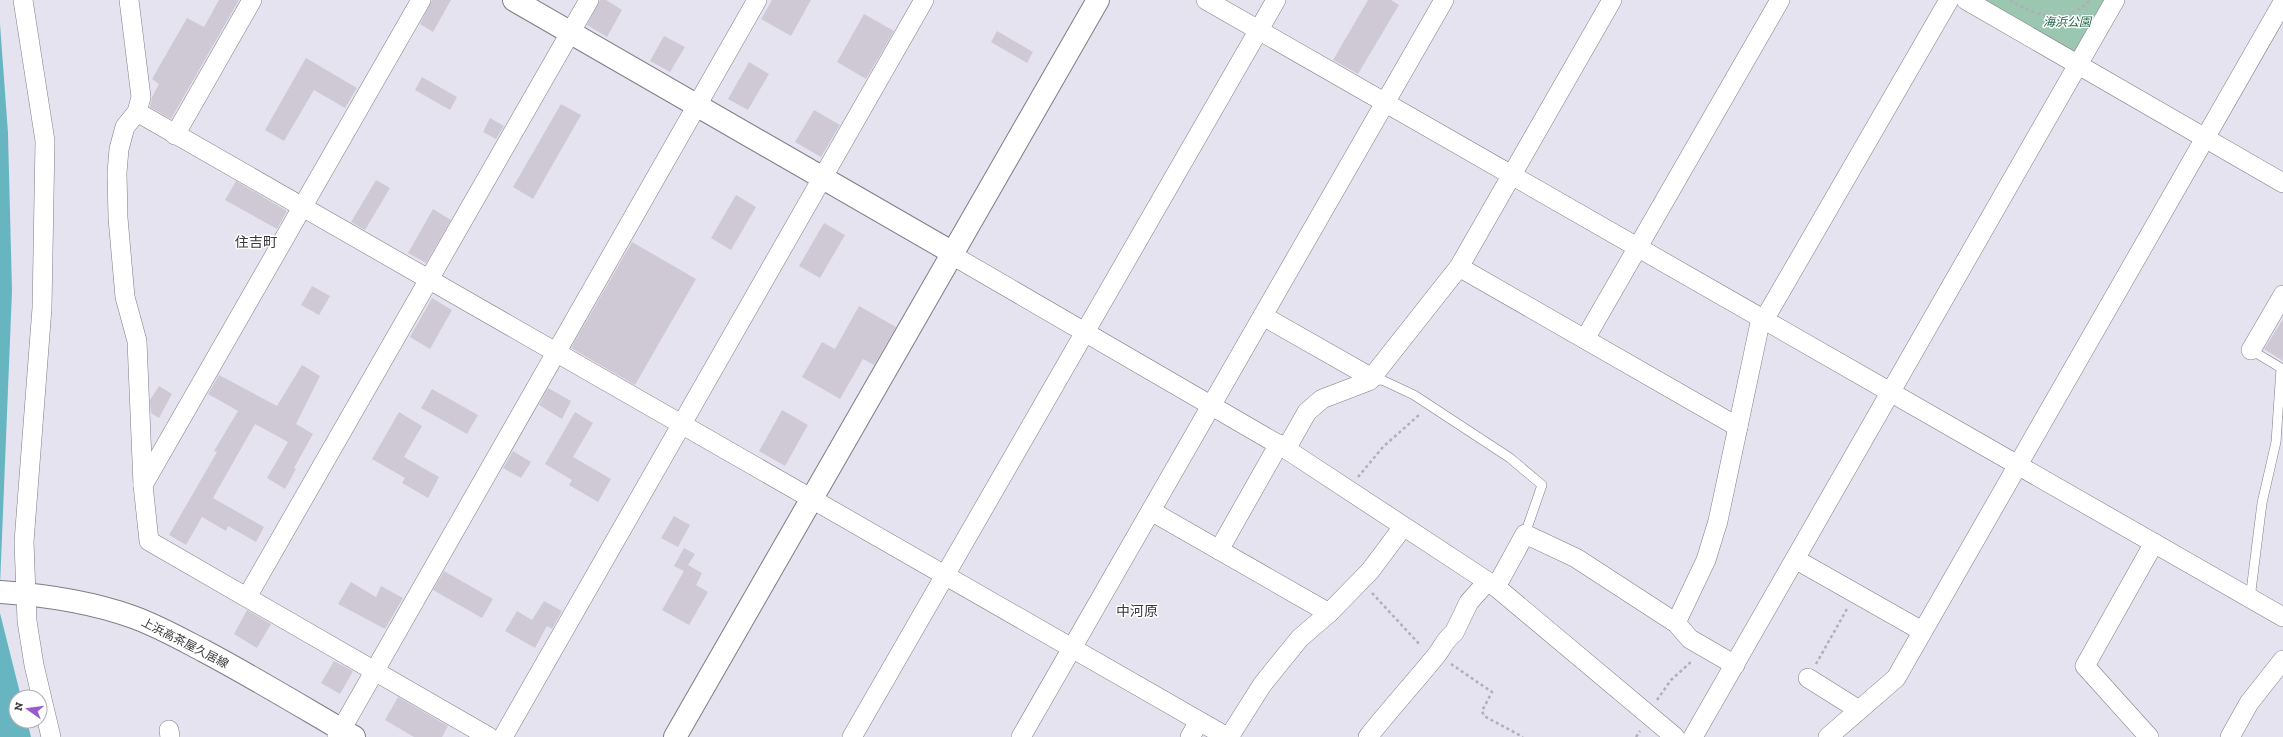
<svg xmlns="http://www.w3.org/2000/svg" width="2283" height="737" font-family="'Zilla Slab','Noto Sans JP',serif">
<rect width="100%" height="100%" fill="#e6e3f1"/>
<polygon fill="#9bc6af" points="1983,0 2107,0 2076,53"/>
<g fill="#68b5c2">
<polygon points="0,24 8,133 12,291 0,586"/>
<polygon points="0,613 21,697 16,697 16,721 27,721 31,737 0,737"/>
</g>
<g fill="#cfc9d6">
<polygon points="219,0 239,0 171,119 150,107 152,97 159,84 152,79 187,18 204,27"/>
<polygon points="432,0 451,0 433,32 420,24"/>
<polygon points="600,0 606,0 622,10 607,37 587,25"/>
<polygon points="772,0 811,0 791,36 761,19"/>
<polygon points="1368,0 1391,0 1399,5 1358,74 1333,60"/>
<polygon points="864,14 894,31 866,79 837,62"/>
<polygon points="997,31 1033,52 1027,63 991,42"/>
<polygon points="664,36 685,47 670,72 650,61"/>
<polygon points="306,58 357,88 345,108 314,90 284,141 265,130"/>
<polygon points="749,62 769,74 748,110 728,99"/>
<polygon points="422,77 457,97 450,110 415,90"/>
<polygon points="561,104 581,115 533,199 513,187"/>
<polygon points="814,110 840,125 821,157 795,142"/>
<polygon points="490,118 504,126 496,139 483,132"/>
<polygon points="376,180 390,188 365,230 351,222"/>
<polygon points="236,181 287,211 277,229 225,200"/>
<polygon points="736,195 756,207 731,250 711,238"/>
<polygon points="433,209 451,220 426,263 408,253"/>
<polygon points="824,223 845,235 820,278 799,266"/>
<polygon points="632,242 696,279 635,385 571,348"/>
<polygon points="312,286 330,296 319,315 301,305"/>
<polygon points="432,298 452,310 430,349 410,337"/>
<polygon points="859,306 896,327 874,365 863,359 840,399 802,377 822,342 835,349"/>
<polygon points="2283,319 2283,361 2264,349"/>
<polygon points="302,365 320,376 296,424 313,434 294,468 296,469 285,489 267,478 288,442 255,424 213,498 264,527 256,542 228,526 226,531 202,517 186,545 169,535 217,452 214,451 238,411 208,394 219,375 277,406"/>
<polygon points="159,386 172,394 159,418 151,413 150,400"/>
<polygon points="548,388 571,401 562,419 539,405"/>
<polygon points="432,389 478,415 467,434 421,408"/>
<polygon points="782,410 808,425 785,466 759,451"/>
<polygon points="399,412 422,426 404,457 439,477 428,498 402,483 405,478 372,459"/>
<polygon points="575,412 593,423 573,457 611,479 598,502 569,485 572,480 545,464"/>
<polygon points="513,451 531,462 521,478 503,468"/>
<polygon points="674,516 690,525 678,547 661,538"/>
<polygon points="684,548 695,554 688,565 702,573 696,585 708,592 689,625 662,610 684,571 674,566"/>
<polygon points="444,571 493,599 482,618 433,590"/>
<polygon points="351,582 376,597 381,586 403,598 385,629 338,604"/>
<polygon points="544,601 562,611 552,629 547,626 535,648 505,631 517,611 532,620"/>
<polygon points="247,610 271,624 257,648 234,634"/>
<polygon points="334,661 353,671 340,694 321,683"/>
<polygon points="398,697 448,726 442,737 414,737 385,720"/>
</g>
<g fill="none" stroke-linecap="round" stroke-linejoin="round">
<g stroke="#7f7c88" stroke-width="10">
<g id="lane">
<polyline points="1371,381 1382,380 1414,395 1510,458 1542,485 1525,534"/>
<polyline points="2250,599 2262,503 2276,442 2281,368 2251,350"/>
</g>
</g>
<g stroke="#7f7c88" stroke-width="20">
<g id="street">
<polyline points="23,0 45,141 42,308 24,542 27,621 34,665 51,737"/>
<polyline points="129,0 141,97 137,112 125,127 119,149 117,173 118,218 125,297 137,341 143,485 149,541 489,737"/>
<polyline points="1206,0 2283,617"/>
<polyline points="1966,0 2283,183"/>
<polyline points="137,112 1227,737"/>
<polyline points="175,135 252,0"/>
<polyline points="952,255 1286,449 1496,587 1675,737"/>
<polyline points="1459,267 1738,427"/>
<polyline points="1263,316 1372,378"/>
<polyline points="1764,320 1949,0"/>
<polyline points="1585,339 1780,0"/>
<polyline points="2251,350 2283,295"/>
<polyline points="1286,449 1307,412 1322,399 1369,381 1459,267 1612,0"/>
<polyline points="143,485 421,0"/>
<polyline points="1151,511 1329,613"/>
<polyline points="1219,550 1279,444"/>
<polyline points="1795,559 1922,631"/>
<polyline points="1496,587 1525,534 1576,558 1676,623 1690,639 1735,665"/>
<polyline points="247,597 589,0"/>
<polyline points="1676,623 1706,560 1718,521 1761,318"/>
<polyline points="1808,678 1859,710"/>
<polyline points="169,730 170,737"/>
<polyline points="1226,736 1231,734 1262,685 1278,665 1300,638 1329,613 1370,571 1403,527"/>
<polyline points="337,737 757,0"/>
<polyline points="503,737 924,0"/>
<polyline points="852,737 1276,0"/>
<polyline points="1021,737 1444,0"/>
<polyline points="1190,737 1199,722"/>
<path d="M1368,737C1390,709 1413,684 1435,657C1442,649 1445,639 1454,633L1469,602L1487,582"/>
<polyline points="1693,737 2115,0"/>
<polyline points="1828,737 1896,678 2283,2"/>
<polyline points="2149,737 2085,666 2154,543"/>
<polyline points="2230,737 2249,703 2283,660"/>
</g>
</g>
<g stroke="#7f7c88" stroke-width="24">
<g id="secondary">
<polyline points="514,0 953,253"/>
<path d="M0,592C44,595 91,602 133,617C158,626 181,639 204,651C255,678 304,708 354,737"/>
<polyline points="675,737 1098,0"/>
</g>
</g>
<g stroke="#b0aeb9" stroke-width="2.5" stroke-dasharray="3 3" stroke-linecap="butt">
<path d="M2010,0C2037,16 2064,27 2090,0"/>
<polyline points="1358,477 1383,447 1420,414"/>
<polyline points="1372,593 1421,646"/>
<polyline points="1451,664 1492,692 1482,711 1484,716 1523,737"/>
<polyline points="1816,664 1847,609"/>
<polyline points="1657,700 1671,680 1692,661"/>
<polyline points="1636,737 1640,731"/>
</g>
<use href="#lane" stroke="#fff" stroke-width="9"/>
<use href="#street" stroke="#fff" stroke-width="19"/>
<use href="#secondary" stroke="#fff" stroke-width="22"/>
</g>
<g text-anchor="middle" stroke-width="3" stroke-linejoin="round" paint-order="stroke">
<g font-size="12" font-style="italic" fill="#1e6748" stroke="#fff">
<text x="2067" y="26">海浜公園</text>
</g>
<g font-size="12" fill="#39383d" stroke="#fff">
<text transform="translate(185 643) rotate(27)" y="4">上浜高茶屋久居線</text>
</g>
<g font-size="14" fill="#39383d" stroke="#fff">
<text x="256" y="247">住吉町</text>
<text x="1137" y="616">中河原</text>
</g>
</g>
<g transform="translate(28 709) rotate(284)"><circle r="19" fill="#ffffff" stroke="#b0afb1"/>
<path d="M0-3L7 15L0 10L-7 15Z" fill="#995ad0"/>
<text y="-6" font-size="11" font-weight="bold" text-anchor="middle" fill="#39383d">N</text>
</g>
</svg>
